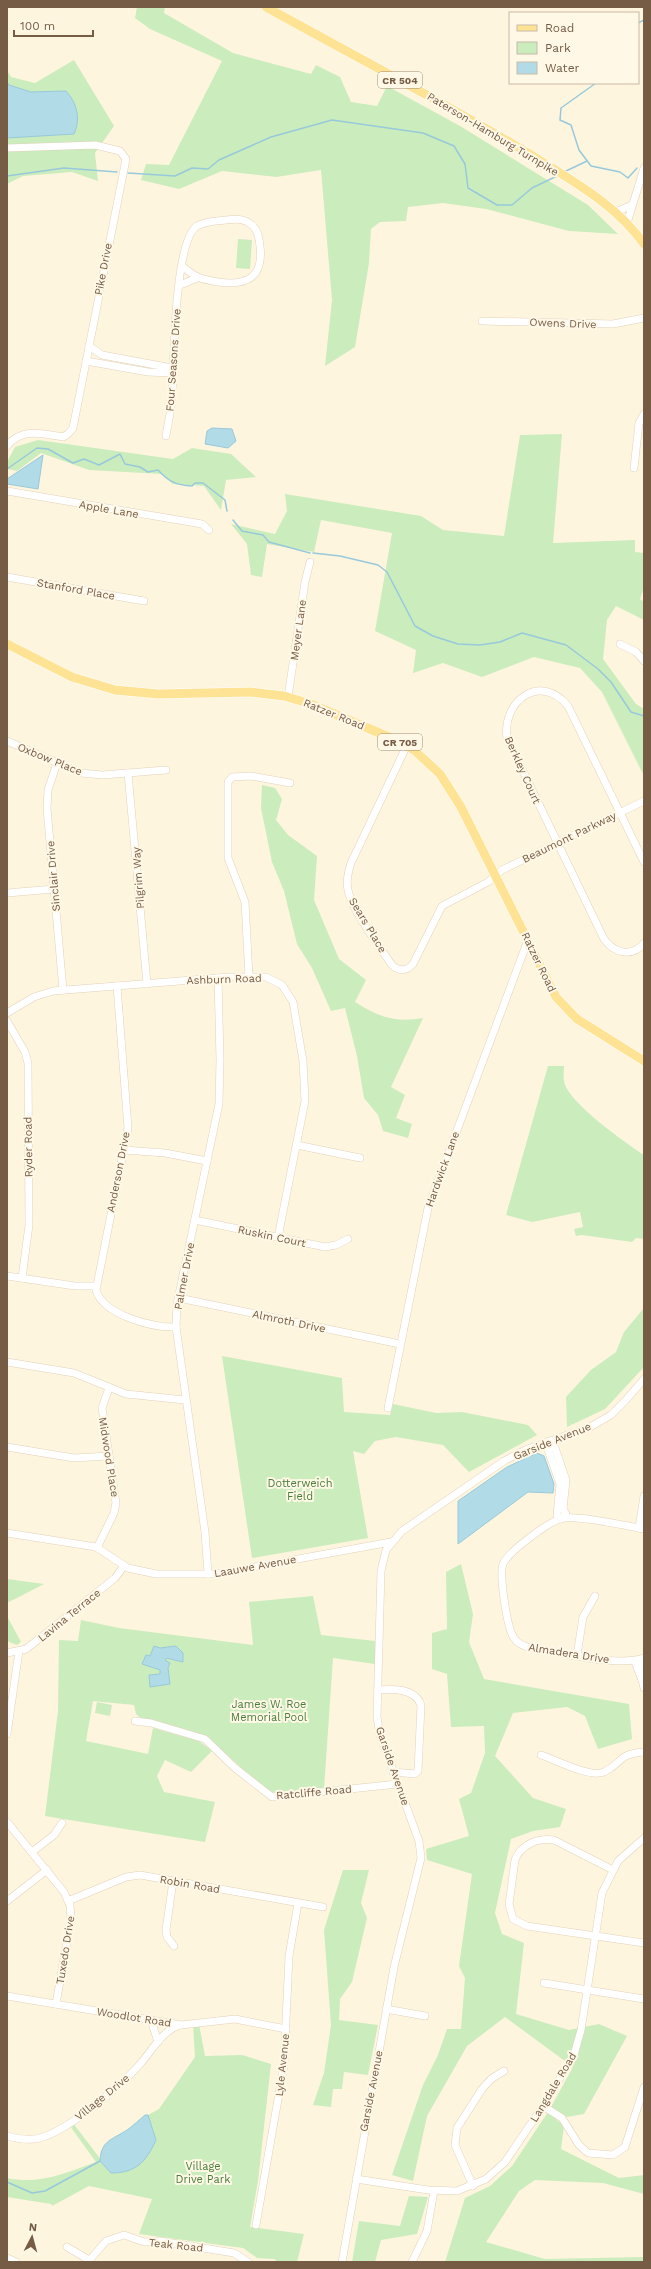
<svg xmlns="http://www.w3.org/2000/svg" width="651" height="2269" font-family="'Work Sans',sans-serif">
<rect width="100%" height="100%" fill="#fef5df"/>
<g fill="#cbecbd">
<polygon points="137,7 165,7 164,13 233,53 311,74 316,65 340,77 351,102 377,106 387,86 460,126 588,205 618,234 569,231 486,209 443,203 408,207 406,221 380,222 371,229 369,263 355,347 325,366 332,300 321,170 276,177 222,171 179,189 141,180 146,164 169,165 222,61 150,29 135,18"/>
<polygon points="74,60 114,126 95,153 98,181 72,172 23,176 7,184 7,70 11,77 35,83"/>
<polygon points="238,239 252,240 250,269 236,268"/>
<polygon points="562,434 553,543 635,540 635,552 644,553 644,587 640,599 644,602 644,620 616,606 607,620 603,659 636,704 644,709 644,776 602,692 580,668 534,657 482,677 443,663 413,673 416,650 375,631 392,533 321,520 314,552 267,544 262,577 251,575 247,544 231,524 275,534 287,511 285,494 421,516 443,530 504,536 520,435"/>
<polygon points="38,440 173,459 192,448 231,454 256,477 226,480 221,510 204,486 173,484 162,474 89,470 41,453 17,471 7,469 7,462 15,447"/>
<path d="M262,785L275,788L282,799L276,820L288,835L317,856L314,900L339,959L366,980L355,1002C379,1017 395,1023 423,1018L391,1087L405,1095L396,1118L412,1124L408,1138L383,1131L378,1115L364,1098L357,1056L345,1008L331,1011L312,968L297,944L284,891L272,862L261,808Z"/>
<path d="M548,1066H564C564,1071 563,1077 564,1081C567,1102 626,1143 644,1155V1239L636,1238L632,1242L582,1235L576,1236L574,1229L583,1227L580,1212L532,1222L506,1215Z"/>
<polygon points="644,1308 644,1367 605,1409 567,1427 566,1397 591,1370 616,1352 624,1332"/>
<polygon points="222,1356 342,1378 344,1412 390,1415 393,1404 436,1413 462,1412 528,1425 537,1435 469,1472 443,1445 396,1437 375,1441 364,1454 353,1451 368,1538 252,1558"/>
<polygon points="461,1564 473,1614 469,1642 484,1679 629,1704 632,1739 598,1749 585,1716 567,1707 513,1713 495,1756 533,1798 566,1809 560,1827 533,1831 511,1839 495,1913 502,1934 524,1943 516,2014 569,2030 599,2024 627,2036 584,2114 567,2117 551,2107 573,2067 505,2017 467,2046 427,2116 413,2181 392,2175 423,2085 438,2055 447,2029 461,2029 465,1978 459,1966 472,1874 427,1860 426,1849 469,1836 459,1799 471,1793 485,1753 484,1726 451,1727 447,1674 432,1669 432,1633 447,1629 446,1572"/>
<polygon points="7,1579 44,1584 7,1603"/>
<polygon points="313,1596 321,1635 375,1641 375,1664 333,1658 324,1789 275,1793 262,1787 210,1739 143,1720 136,1714 134,1705 93,1701 86,1741 148,1754 153,1728 199,1741 212,1751 191,1772 165,1760 157,1776 164,1792 215,1802 205,1842 45,1816 58,1711 59,1640 78,1641 81,1620 119,1628 253,1645 249,1602"/>
<polygon points="7,1616 21,1642 17,1645 7,1641"/>
<polygon points="97,1702 112,1705 110,1716 95,1713"/>
<polygon points="343,1870 369,1870 361,1903 367,1918 352,1982 340,1999 339,2020 378,2025 368,2075 344,2072 342,2089 333,2089 331,2107 313,2105 324,2073 331,2025 324,1930"/>
<path d="M193,2024H199L205,2056L242,2055L271,2064L258,2181L250,2227L304,2234L297,2262H278L274,2259L257,2258L243,2248L139,2234L152,2199L89,2186L52,2206L51,2204L7,2197V2178C39,2185 66,2173 96,2162L70,2126L73,2123L111,2173L156,2140L148,2115L159,2109L195,2057Z"/>
<polygon points="548,2112 564,2126 561,2149 619,2178 644,2175 644,2194 603,2183 535,2180 519,2191 486,2242 545,2259 644,2257 644,2262 445,2262 465,2198 490,2186 512,2166"/>
<polygon points="409,2196 428,2197 417,2234 381,2240 375,2262 352,2262 359,2221 400,2226"/>
</g>
<g fill="#b2dbe8" stroke="#98c9db">
<path d="M7,82L9,85L31,92L66,91C77,103 81,119 74,134L7,138Z"/>
<polygon points="212,428 232,429 236,441 228,448 205,444 207,431"/>
<polygon points="43,455 38,489 7,484 7,479"/>
<polygon points="537,1453 544,1456 554,1484 553,1493 528,1492 458,1544 458,1501 507,1467"/>
<polygon points="154,1646 160,1648 176,1646 183,1653 183,1662 166,1658 165,1660 170,1663 168,1668 170,1684 150,1687 149,1675 160,1674 160,1670 142,1664 146,1655 150,1656"/>
<path d="M145,2115H148L156,2140C146,2162 136,2173 111,2173L100,2161C101,2140 112,2140 127,2130C134,2125 139,2120 145,2115Z"/>
</g>
<g fill="none" stroke-linecap="round" stroke-linejoin="round">
<g stroke="#98c9db" stroke-width="1.5">
<polyline points="638,23 644,20"/>
<polyline points="596,83 561,108 560,120 571,125 579,150 591,166 620,172 628,178 637,168"/>
<polyline points="566,171 587,161"/>
<polyline points="128,173 175,176 192,168 208,169 219,160 271,137 332,120 423,133 454,146 465,164 468,188 497,205 512,205 532,188 557,176"/>
<polyline points="7,176 64,168 117,172"/>
<path d="M7,469L37,448L48,449L73,463L84,459L99,465L120,454L125,464L140,467L148,472L158,470C169,482 176,485 192,486L195,483H203L225,500L227,511"/>
<polyline points="233,520 242,531 263,535 269,542 310,553"/>
<polyline points="313,553 340,556 378,565 387,572 415,626 433,636 458,644 480,645 500,642 522,633 566,645 598,669 611,682 631,712 644,716"/>
<polyline points="7,2182 32,2193 45,2191 100,2161"/>
</g>
<g stroke="#e2d2ba" stroke-width="8">
<g id="minor">
<path d="M7,148L95,145L120,151L126,159L73,428L68,434L63,437C42,434 22,427 7,446"/>
<polyline points="616,212 632,205"/>
<polyline points="627,223 644,168"/>
<polyline points="180,285 197,278"/>
<polyline points="482,321 613,324 644,318"/>
<polyline points="89,346 102,355 172,368"/>
<polyline points="86,361 148,372 172,373"/>
<path d="M166,436C168,422 172,408 172,394C174,365 174,241 197,226C205,221 216,221 226,220C235,219 244,218 252,225C258,230 259,238 260,246C264,278 246,286 218,282C200,279 197,278 183,267"/>
<polyline points="634,468 639,423 644,414"/>
<polyline points="7,491 202,524 209,530"/>
<polyline points="7,577 144,601"/>
<polyline points="620,644 636,652 644,661"/>
<polyline points="288,697 305,582 310,562"/>
<polyline points="7,741 81,773 102,775 166,770"/>
<path d="M407,745L351,863C348,872 346,881 348,890C352,911 380,947 392,965C399,972 407,971 413,964L442,906L488,882L502,870L644,801"/>
<polyline points="57,763 48,790 47,808 63,990"/>
<polyline points="128,773 147,984"/>
<path d="M644,862L568,706C540,672 502,701 507,738L604,939C614,953 632,958 644,943"/>
<polyline points="7,893 54,889"/>
<polyline points="249,977 245,902 228,858 228,782 232,777 251,776 290,783"/>
<path d="M117,986L128,1128L96,1290C103,1315 153,1328 176,1327"/>
<polyline points="7,1013 34,997 53,991 230,977 266,977 282,985 293,1002 303,1061 305,1101 278,1237"/>
<polyline points="7,1021 25,1052 28,1063 29,1225 22,1278"/>
<polyline points="297,1145 360,1158"/>
<polyline points="124,1150 165,1153 207,1161"/>
<polyline points="195,1220 325,1247 336,1245 348,1239"/>
<polyline points="7,1276 75,1286 96,1286"/>
<polyline points="179,1298 400,1344"/>
<polyline points="7,1362 74,1373 126,1394 185,1400"/>
<polyline points="388,1408 428,1208 528,940"/>
<polyline points="549,1441 551,1446 555,1448 566,1480 563,1509 566,1514 561,1519 557,1515 560,1484 548,1450 551,1446"/>
<polyline points="7,1447 74,1458 109,1456"/>
<polyline points="639,1528 644,1496"/>
<path d="M644,1529C627,1526 574,1514 560,1519C547,1523 508,1552 503,1564C499,1575 507,1628 514,1638C518,1644 526,1647 532,1648C563,1653 615,1667 644,1658"/>
<polyline points="7,1533 96,1547 128,1568 156,1574 216,1574 391,1542"/>
<polyline points="97,1548 114,1513 116,1503 102,1408 109,1388"/>
<polyline points="208,1574 205,1532 176,1327 177,1304 219,1104 220,1060 218,978"/>
<polyline points="7,1653 26,1649 39,1639 115,1578 124,1566"/>
<polyline points="577,1655 583,1617 595,1596"/>
<polygon points="638,1660 643,1667 642,1680 635,1662"/>
<polyline points="642,1680 644,1688"/>
<path d="M378,1690C393,1689 415,1688 421,1705L418,1771L415,1774L393,1772"/>
<polyline points="135,1721 151,1723 205,1739 235,1768 272,1797 398,1784"/>
<polyline points="7,1734 19,1651"/>
<path d="M541,1755C556,1760 590,1778 604,1772C623,1763 617,1754 644,1752"/>
<polyline points="7,1822 64,1892 70,1905 71,1918 56,2004"/>
<polyline points="32,1852 54,1835 62,1823"/>
<path d="M613,1870L554,1840C538,1838 521,1844 515,1860L509,1904L513,1919L527,1926L644,1943"/>
<polyline points="173,1881 166,1930 167,1937 174,1946"/>
<polyline points="7,1901 47,1870"/>
<polyline points="68,1901 126,1877 140,1875 323,1907"/>
<polyline points="544,1983 644,1999"/>
<polyline points="7,1996 181,2025 235,2019 286,2029"/>
<polyline points="386,2009 425,2016"/>
<polyline points="151,2020 158,2042"/>
<polyline points="543,2106 562,2118 579,2145 588,2153 613,2155 625,2147 644,2087"/>
<path d="M7,2136C18,2139 29,2141 40,2138C69,2130 121,2086 141,2063C153,2049 162,2031 180,2025"/>
<polyline points="356,2179 428,2190 457,2191 486,2179 505,2162 543,2106 574,2055 581,2030 602,1893 618,1861 644,1838"/>
<polyline points="473,2186 455,2145 457,2128 482,2089 491,2079 504,2071"/>
<polyline points="256,2225 284,2065 289,1956 298,1903"/>
<polyline points="67,2247 89,2260"/>
<polyline points="7,2258 16,2262"/>
<polyline points="88,2262 106,2241 124,2235 144,2242 160,2241 234,2253 248,2262"/>
<polyline points="342,2262 394,1967 421,1858 419,1841 380,1735 377,1717 381,1571 386,1550 402,1531 504,1461 525,1450 590,1427 611,1415 626,1400 644,1379"/>
<polyline points="412,2262 427,2231 434,2191"/>
</g>
</g>
<g stroke="#fff" stroke-width="10">
<g id="major">
<path d="M266,7C358,58 451,106 541,161C579,185 618,207 644,244"/>
<polyline points="7,644 72,677 115,690 158,694 250,692 284,696 311,704 396,740 414,750 440,774 461,807 556,997 577,1019 644,1061"/>
</g>
</g>
<use href="#minor" stroke="#fff" stroke-width="7"/>
<use href="#major" stroke="#ffe395" stroke-width="9"/>
</g>
<g text-anchor="middle" stroke-width="4" stroke-linejoin="round" paint-order="stroke">
<g fill="#fff8e7" stroke="#9f8b76" stroke-width="1">
<rect x="378" y="72" width="44" height="16" rx="3"/>
<rect x="378" y="734" width="44" height="16" rx="3"/>
</g>
<g font-size="10" font-weight="bold" fill="#765c45">
<text x="400" y="84">CR 504</text>
<text x="400" y="746">CR 705</text>
</g>
<g font-size="11" fill="#765c45" stroke="#fff8e7">
<text transform="translate(493 134) rotate(31)" y="4">Paterson-Hamburg Turnpike</text>
<text transform="translate(103 269) rotate(-79)" y="4">Pike Drive</text>
<text transform="translate(563 323) rotate(2)" y="4">Owens Drive</text>
<text transform="translate(173 360) rotate(-86)" y="4">Four Seasons Drive</text>
<text transform="translate(109 509) rotate(10)" y="4">Apple Lane</text>
<text transform="translate(76 589) rotate(10)" y="4">Stanford Place</text>
<text transform="translate(298 630) rotate(-82)" y="4">Meyer Lane</text>
<text transform="translate(334 714) rotate(22)" y="4">Ratzer Road</text>
<text transform="translate(50 759) rotate(22)" y="4">Oxbow Place</text>
<text transform="translate(523 770) rotate(66)" y="4">Berkley Court</text>
<text transform="translate(569 837) rotate(-26)" y="4">Beaumont Parkway</text>
<text transform="translate(53 876) rotate(-95)" y="4">Sinclair Drive</text>
<text transform="translate(138 878) rotate(-94)" y="4">Pilgrim Way</text>
<text transform="translate(368 925) rotate(59)" y="4">Sears Place</text>
<text transform="translate(539 962) rotate(64)" y="4">Ratzer Road</text>
<text transform="translate(224 979) rotate(-2)" y="4">Ashburn Road</text>
<text transform="translate(28 1147) rotate(-91)" y="4">Ryder Road</text>
<text transform="translate(442 1169) rotate(-70)" y="4">Hardwick Lane</text>
<text transform="translate(118 1172) rotate(-79)" y="4">Anderson Drive</text>
<text transform="translate(272 1236) rotate(12)" y="4">Ruskin Court</text>
<text transform="translate(184 1276) rotate(-79)" y="4">Palmer Drive</text>
<text transform="translate(289 1321) rotate(12)" y="4">Almroth Drive</text>
<text transform="translate(552 1441) rotate(-22)" y="4">Garside Avenue</text>
<text transform="translate(109 1457) rotate(81)" y="4">Midwood Place</text>
<text transform="translate(255 1566) rotate(-10)" y="4">Laauwe Avenue</text>
<text transform="translate(69 1615) rotate(-39)" y="4">Lavina Terrace</text>
<text transform="translate(569 1653) rotate(9)" y="4">Almadera Drive</text>
<text transform="translate(393 1766) rotate(71)" y="4">Garside Avenue</text>
<text transform="translate(314 1792) rotate(-5)" y="4">Ratcliffe Road</text>
<text transform="translate(190 1884) rotate(10)" y="4">Robin Road</text>
<text transform="translate(65 1950) rotate(-81)" y="4">Tuxedo Drive</text>
<text transform="translate(134 2017) rotate(9)" y="4">Woodlot Road</text>
<text transform="translate(282 2065) rotate(-84)" y="4">Lyle Avenue</text>
<text transform="translate(553 2087) rotate(-59)" y="4">Langdale Road</text>
<text transform="translate(371 2091) rotate(-79)" y="4">Garside Avenue</text>
<text transform="translate(102 2097) rotate(-39)" y="4">Village Drive</text>
<text transform="translate(176 2245) rotate(6)" y="4">Teak Road</text>
</g>
<g font-size="11" fill="#487d3c" stroke="#fff8e7">
<text x="300" y="1487">Dotterweich<tspan x="300" dy="13">Field</tspan></text>
<text x="269" y="1708">James W. Roe<tspan x="269" dy="13">Memorial Pool</tspan></text>
<text x="203" y="2170">Village<tspan x="203" dy="13">Drive Park</tspan></text>
</g>
</g>
<rect width="651" height="2269" fill="none" stroke="#765c45" stroke-width="16"/>
<rect x="509" y="12" width="130" height="72" fill="#fff8e7" stroke="#c8baa6"/>
<rect x="517" y="25" width="20" height="6" fill="#ffe395" stroke="#c8baa6"/>
<text x="545" y="32" font-size="12" fill="#765c45">Road</text>
<rect x="517" y="42" width="20" height="12" fill="#cbecbd" stroke="#c8baa6"/>
<text x="545" y="52" font-size="12" fill="#765c45">Park</text>
<rect x="517" y="62" width="20" height="12" fill="#b2dbe8" stroke="#c8baa6"/>
<text x="545" y="72" font-size="12" fill="#765c45">Water</text>
<g transform="translate(32 2237) rotate(6)" stroke="#fff8e7" stroke-width="3" paint-order="stroke">
<path d="M0-3L7 15L0 10L-7 15Z" fill="#765c45"/>
<text y="-6" font-size="11" font-weight="bold" text-anchor="middle" fill="#765c45">N</text>
</g>
<path d="M14 30v6h79v-6" fill="none" stroke="#765c45" stroke-width="2"/>
<text x="20" y="30" font-size="12" fill="#765c45" stroke="#fff8e7" stroke-width="3" paint-order="stroke">100 m</text>
</svg>
